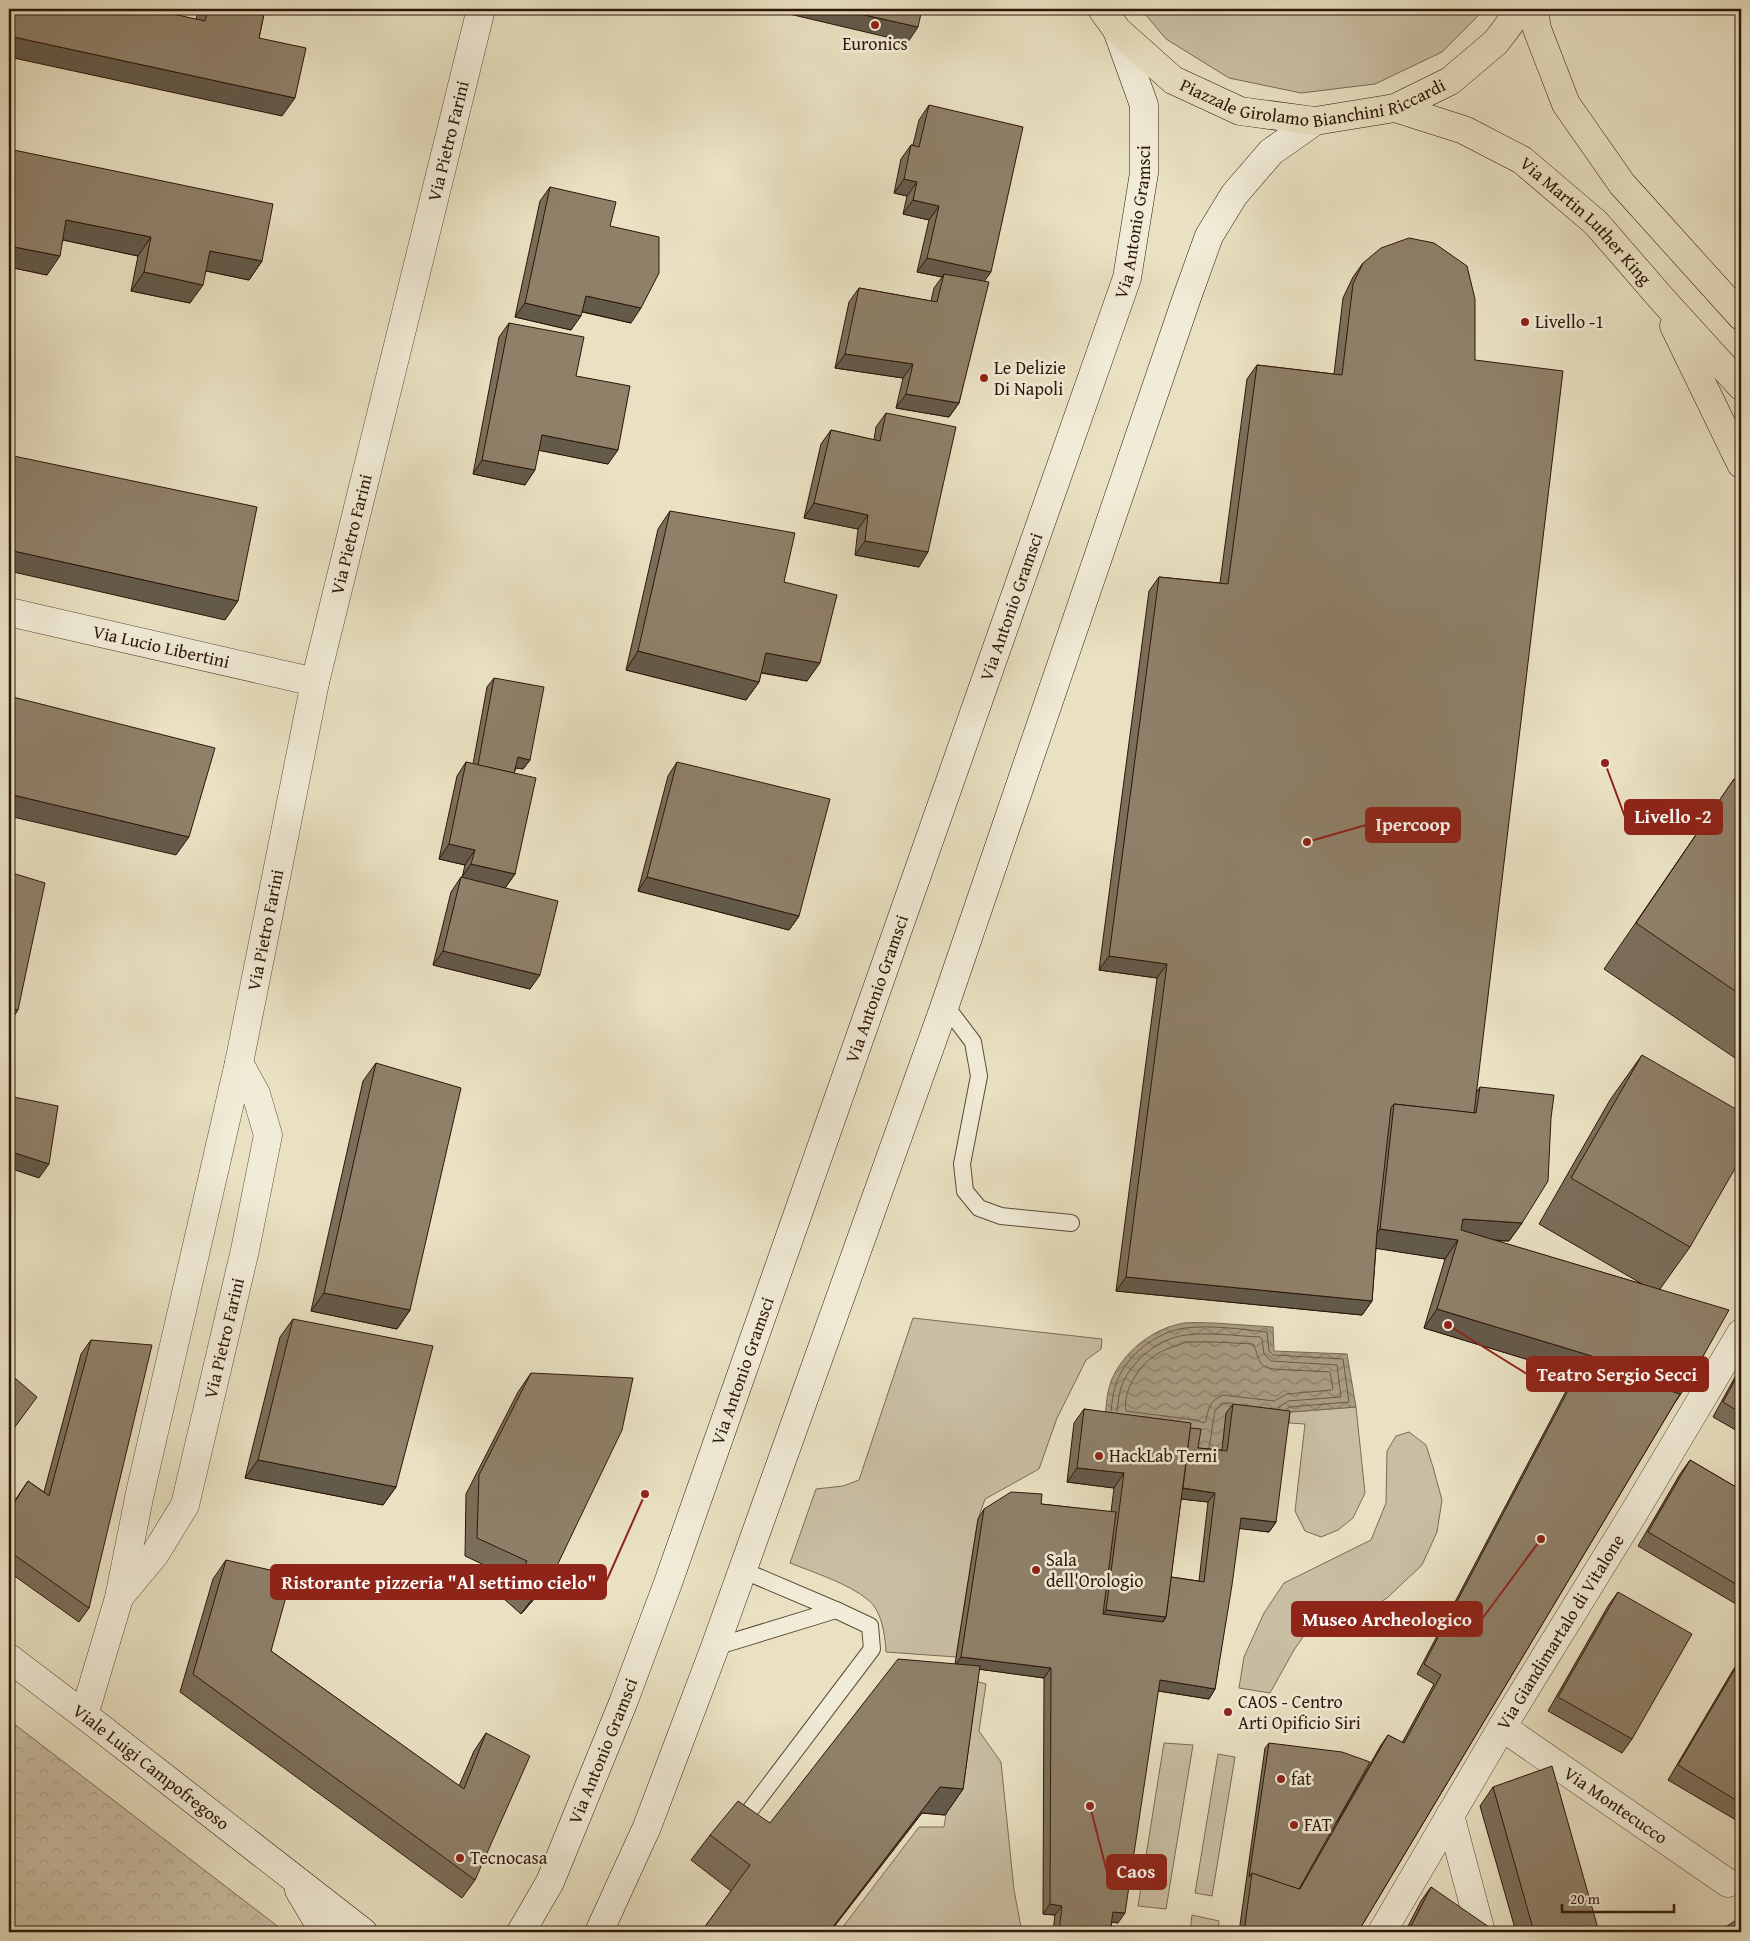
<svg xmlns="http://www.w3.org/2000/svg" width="1750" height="1941" font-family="'Gentium Book Plus',serif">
<defs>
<pattern id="park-crowns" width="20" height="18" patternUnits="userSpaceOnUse" patternTransform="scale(1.25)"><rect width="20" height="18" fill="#c9bea3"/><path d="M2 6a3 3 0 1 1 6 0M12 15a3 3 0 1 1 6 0" fill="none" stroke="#ada38b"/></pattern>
<pattern id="water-waves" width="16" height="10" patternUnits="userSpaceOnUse" patternTransform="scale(1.25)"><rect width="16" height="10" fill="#a99c83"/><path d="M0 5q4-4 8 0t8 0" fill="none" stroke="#8a7e69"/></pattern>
</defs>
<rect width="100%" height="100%" fill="#e9e1c2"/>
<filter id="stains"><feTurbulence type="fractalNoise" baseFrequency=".004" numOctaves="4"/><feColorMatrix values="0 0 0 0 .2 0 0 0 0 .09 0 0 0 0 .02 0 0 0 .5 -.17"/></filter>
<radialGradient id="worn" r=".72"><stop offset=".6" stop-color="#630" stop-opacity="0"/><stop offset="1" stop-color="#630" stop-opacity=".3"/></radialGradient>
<g fill="#c9bea3" stroke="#7c6a56">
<polygon points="1141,9 1485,9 1442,52 1375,84 1301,93 1229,78 1166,39"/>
<path d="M913,1318L1102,1339L1101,1349L1086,1360L1057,1418L1039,1469L985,1499L978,1519L956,1657L886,1652C885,1635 882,1610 867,1599C849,1584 813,1572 790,1563L816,1489L843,1486L859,1480Z"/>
<polygon points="1356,1407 1365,1493 1353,1518 1338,1530 1321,1537 1305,1531 1295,1511 1305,1424 1289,1423 1290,1412"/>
<polygon points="1409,1432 1426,1445 1433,1467 1442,1500 1437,1532 1422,1565 1387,1598 1344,1625 1326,1604 1294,1650 1270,1693 1239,1688 1244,1657 1264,1613 1284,1583 1371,1540 1386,1503 1387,1451 1396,1436"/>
<polygon points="968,1679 986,1684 979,1731 1001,1762 1014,1890 1022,1932 839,1932 919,1827 944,1827"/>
<polygon points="1164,1743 1193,1745 1166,1909 1138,1906"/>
<polygon points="1218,1754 1235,1757 1212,1896 1195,1893"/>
<polygon points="1192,1915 1219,1921 1218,1932 1190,1932"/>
</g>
<polygon fill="url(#park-crowns)" stroke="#7c6a56" points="9,1720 285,1932 9,1932"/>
<path fill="url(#water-waves)" stroke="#786652" d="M1215,1323L1273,1327L1274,1351L1347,1354L1356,1407L1290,1412L1283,1421L1220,1461L1104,1427C1106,1412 1106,1395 1111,1381C1123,1352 1153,1328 1184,1323C1194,1322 1205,1323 1215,1323Z"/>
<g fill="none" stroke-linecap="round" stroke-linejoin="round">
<g stroke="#6c5946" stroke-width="1">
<path d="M1187,1342H1215L1253,1344C1260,1356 1255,1366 1273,1369L1330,1372L1333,1389L1331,1390L1287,1394L1274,1401L1223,1395C1210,1400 1208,1409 1206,1421L1204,1423L1196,1420L1126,1411C1122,1392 1139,1366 1154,1356C1164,1349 1175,1346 1187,1342Z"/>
<path d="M1111,1411C1112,1402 1113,1393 1116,1384C1125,1356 1156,1332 1185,1328C1211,1325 1241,1329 1267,1332L1269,1351L1273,1355L1343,1359L1349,1402L1290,1407L1286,1409"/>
<path d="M1117,1412C1118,1403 1119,1393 1122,1385C1132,1360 1159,1338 1186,1335C1210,1332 1236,1336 1260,1337L1262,1339L1264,1354L1271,1361L1337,1365L1341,1397L1288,1401L1278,1408"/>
<polyline points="1209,1448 1215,1411 1222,1403 1232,1403"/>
</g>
<g stroke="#5d4937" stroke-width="18">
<g id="lane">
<polyline points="945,1005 973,1042 979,1076 962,1164 965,1191 979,1208 1001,1216 1071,1223"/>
<polyline points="715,1647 836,1610 742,1570"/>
<polyline points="745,1817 872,1649 870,1626 836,1610"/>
</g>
</g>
<g stroke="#5d4937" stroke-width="29">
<g id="street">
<path id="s1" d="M9,612L315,682"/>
<path id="s2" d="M121,1595L155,1554L185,1505L245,1250L268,1135L256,1094L239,1063"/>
<path id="s3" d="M84,1715L119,1598L140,1493L239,1063L315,682L481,9"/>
<path id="s4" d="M1502,1727L1728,1883"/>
<polyline points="1450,1815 1481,1932"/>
<path id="s5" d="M1382,1932L1502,1727L1635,1511L1741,1333"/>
</g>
</g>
<g stroke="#2e1609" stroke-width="29">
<g id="secondary">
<path id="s6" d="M9,1658L84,1715L363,1932"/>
<polyline points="299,1890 324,1932"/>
<path id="s7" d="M521,1932L550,1882L623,1703L668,1583L1127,278L1144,173V105L1117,30"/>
<polyline points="599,1932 647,1827 715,1647 945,1005 1186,300 1209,236 1234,195 1271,152 1315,121"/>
</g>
</g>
<g stroke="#2e1609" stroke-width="29">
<g id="primary">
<path id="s8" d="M1102,9L1117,30L1173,80L1240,111L1315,121L1395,108L1450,81L1496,42L1521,9"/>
<polyline points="1534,9 1537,29 1566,104 1622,184 1741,316"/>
<path id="s9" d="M1395,108L1464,130L1522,160L1596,223L1661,298L1741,386"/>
<polyline points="1674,326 1741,464"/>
</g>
</g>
<use href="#lane" stroke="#f1ecd7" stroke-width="16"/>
<use href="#street" stroke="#f1ecd7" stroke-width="28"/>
<use href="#secondary" stroke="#f1ecd7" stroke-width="28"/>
<use href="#primary" stroke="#e9e1c2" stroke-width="28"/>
</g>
<g fill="#7b6e5a" stroke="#2e1609" fill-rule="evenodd">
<polygon points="199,9 265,9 259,38 282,116 196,19"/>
<polygon points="929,105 984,282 959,403 949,417 896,408 903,378 835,368 849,302 859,288 931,301 934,288 942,277 917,272 929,220 903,214 907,196 894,193 901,159 911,145 913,145 919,120"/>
<polygon points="9,149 262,261 249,280 206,271 190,303 131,291 138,256 63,240 47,275 9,267"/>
<polygon points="550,187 610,226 631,323 582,312 571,330 515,317 540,201"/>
<polygon points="1363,263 1477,1092 1480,1087 1522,1223 1509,1241 1496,1241 1642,1284 1539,1224 1610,1100 1642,1055 1690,1247 1660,1289 1680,1394 1358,1932 1239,1932 1265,1748 1269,1743 1337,1822 1381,1745 1388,1735 1402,1743 1434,1684 1417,1674 1575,1374 1424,1328 1445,1259 1376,1248 1372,1301 1362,1315 1116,1291 1157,978 1099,970 1149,591 1159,577 1220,583 1247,379 1257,365 1334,374 1343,298 1353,277"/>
<polygon points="509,323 576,376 608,464 539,450 525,485 473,474 499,337"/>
<polygon points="886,413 919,567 855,555 858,529 804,518 821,444 831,430 874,440 876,427"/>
<polygon points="670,511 784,582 807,681 761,673 759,682 746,700 626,670 658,529"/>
<polygon points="494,678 530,760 523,769 516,768 514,773 515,874 505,888 530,989 433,965 451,892 461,877 462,878 465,865 439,859 457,776 466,762 473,764 487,687"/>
<polygon points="677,762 799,916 789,930 638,891 668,776"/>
<polygon points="1734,779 1741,783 1741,1062 1604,969"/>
<polygon points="376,1063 410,1310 397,1329 311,1311 363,1081"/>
<polygon points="293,1319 396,1487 383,1505 245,1478 280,1337"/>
<polygon points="91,1340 89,1608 79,1622 9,1572 9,1509 28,1481 44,1492 81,1354"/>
<polygon points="1741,1366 1741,1433 1713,1417"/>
<polygon points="531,1373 554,1572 542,1590 521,1614 504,1599 514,1579 465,1556 466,1494 518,1392"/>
<path d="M1233,1404L1276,1522L1269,1532L1239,1528L1215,1689L1209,1699L1158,1691L1118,1923L1112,1922L1110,1932H1053L1055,1915L1043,1914L1044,1678L979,1669L963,1789L945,1815L922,1813L830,1932H701L731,1891L691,1860L710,1835L770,1823L955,1664L978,1519L984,1509L1041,1504L1111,1512L1114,1488L1067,1482L1074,1423L1084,1409L1190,1428L1198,1448L1222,1450L1226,1413ZM1181,1499L1208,1502L1199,1581L1171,1577Z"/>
<polygon points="1690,1460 1741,1490 1741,1607 1638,1546 1680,1474"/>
<polygon points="226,1560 271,1651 459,1786 474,1751 486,1733 475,1880 462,1898 180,1692 213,1579"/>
<polygon points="1618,1592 1632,1739 1622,1753 1548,1711 1608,1606"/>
<polygon points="1741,1658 1741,1823 1668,1780 1733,1670"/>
<polygon points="1493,1787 1599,1932 1516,1932 1480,1806"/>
<polygon points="1431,1887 1487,1932 1405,1932 1421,1901"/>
<polygon points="1727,1926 1741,1932 1723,1932"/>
</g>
<g fill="#645a4a" stroke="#2e1609">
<polygon points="768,9 838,9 918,27 908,42"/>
<polygon points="9,36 295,98 282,116 9,57"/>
<polygon points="904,179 917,182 907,196 894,193"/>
<polygon points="913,200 939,206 929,220 903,214"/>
<polygon points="66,220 151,237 138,256 54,238"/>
<polygon points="9,246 60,256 47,275 9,267"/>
<polygon points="210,251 262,261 249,280 197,269"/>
<polygon points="927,258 991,272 981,286 944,274 942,277 917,272"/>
<polygon points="144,272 203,285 190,303 131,291"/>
<polygon points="586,296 641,308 631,323 576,310"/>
<polygon points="525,303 581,316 571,330 515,317"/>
<polygon points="845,354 913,364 903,378 835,368"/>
<polygon points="906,394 959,403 949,417 896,408"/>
<polygon points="542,435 618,450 608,464 532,449"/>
<polygon points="482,460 535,470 525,485 473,474"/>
<polygon points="814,503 868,515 858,529 804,518"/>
<polygon points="865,541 928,552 919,567 855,555"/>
<polygon points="9,550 238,601 225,620 9,571"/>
<polygon points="638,651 759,682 746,700 626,670"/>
<polygon points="766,653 820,663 807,681 753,671"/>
<polygon points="518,757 530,760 523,769 511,767"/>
<polygon points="9,794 189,837 176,855 9,816"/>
<polygon points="449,844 475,850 465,865 439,859"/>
<polygon points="471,864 515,874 505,888 461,878"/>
<polygon points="647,877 799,916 789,930 638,891"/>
<polygon points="443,951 540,975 530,989 433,965"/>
<polygon points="1109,956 1167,964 1157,978 1099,970"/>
<polygon points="9,1008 18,1010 9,1024"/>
<polygon points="9,1151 49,1164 39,1178 9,1168"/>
<polygon points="1463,1219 1522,1223 1509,1241 1450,1237"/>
<polygon points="1380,1229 1458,1240 1445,1259 1367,1247"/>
<polygon points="1126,1277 1372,1301 1362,1315 1116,1291"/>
<polygon points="324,1293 410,1310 397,1329 311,1311"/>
<polygon points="1437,1309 1687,1385 1674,1404 1582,1364 1575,1374 1424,1328"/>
<polygon points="258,1460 396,1487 383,1505 245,1478"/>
<polygon points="1077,1468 1124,1473 1114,1488 1067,1482"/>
<polygon points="1180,1488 1215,1493 1208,1502 1173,1498"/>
<polygon points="1241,1518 1276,1522 1269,1532 1234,1528"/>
<polygon points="554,1572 542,1590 521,1614 534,1596"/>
<polygon points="1106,1610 1166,1617 1156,1631 1096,1624"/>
<polygon points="961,1657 1051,1668 1044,1678 955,1666"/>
<polygon points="1160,1680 1215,1689 1209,1699 1153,1690"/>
<polygon points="940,1787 963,1789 945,1815 922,1813 830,1932 829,1932"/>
<polygon points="1050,1904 1062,1906 1055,1915 1043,1914"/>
<polygon points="1113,1912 1125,1913 1118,1923 1106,1921"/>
</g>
<g fill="#8f8069" stroke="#2e1609">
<polygon points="9,9 150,9 205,21 208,9 265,9 259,38 306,48 295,98 9,36"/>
<polygon points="838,9 922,9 918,27"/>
<polygon points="929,105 1023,127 991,272 927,258 939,206 913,200 917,182 904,179 911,145 919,147"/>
<polygon points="9,149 273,204 262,261 210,251 203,285 144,272 151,237 66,220 60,256 9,246"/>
<polygon points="550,187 616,202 610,226 659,237 659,273 641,308 586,296 581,316 525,303"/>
<polygon points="1409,238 1434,243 1467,266 1475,299 1475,360 1563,371 1474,1113 1394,1104 1391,1108 1377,1233 1372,1301 1126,1277 1167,964 1109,956 1159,577 1228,584 1257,365 1342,375 1353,284 1363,263 1381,248"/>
<polygon points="944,274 989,282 959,403 906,394 913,364 845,354 859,288 937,302"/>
<polygon points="509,323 584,337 576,376 630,386 618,450 542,435 535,470 482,460"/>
<polygon points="886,413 956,427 928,552 865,541 868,515 814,503 831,430 880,441"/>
<polygon points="9,455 257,507 238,601 9,550"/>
<polygon points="670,511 795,533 784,582 837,595 820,663 766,653 759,682 638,651"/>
<polygon points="494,678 544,687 530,760 518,757 514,773 478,765"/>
<polygon points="9,696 215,748 189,837 9,794"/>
<polygon points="466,762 536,778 515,874 471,864 475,850 449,844"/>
<polygon points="677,762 830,799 799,916 647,877"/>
<polygon points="1734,779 1741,783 1741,995 1636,923"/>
<polygon points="9,872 45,883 18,1010 9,1008"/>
<polygon points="461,877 558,901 540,975 443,951"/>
<polygon points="1642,1055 1741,1112 1741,1158 1690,1247 1571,1178"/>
<polygon points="376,1063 461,1088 410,1310 324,1293"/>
<polygon points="1480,1087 1554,1095 1551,1118 1548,1181 1522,1223 1463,1219 1461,1230 1729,1310 1687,1385 1437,1309 1458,1240 1380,1229 1394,1104 1476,1113"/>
<polygon points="9,1096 58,1106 49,1164 9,1151"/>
<polygon points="293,1319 433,1346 396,1487 258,1460"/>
<polygon points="91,1340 152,1345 89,1608 9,1551 9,1511 28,1481 49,1496"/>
<polygon points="1582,1364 1680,1394 1358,1932 1244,1932 1252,1873 1300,1889 1388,1735 1404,1743 1441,1675 1424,1664"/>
<polygon points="1741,1369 1741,1413 1723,1402"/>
<polygon points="9,1373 37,1397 9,1435"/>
<polygon points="531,1373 633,1378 622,1430 554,1572 534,1596 517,1581 527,1561 477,1538 479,1475"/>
<polygon points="1233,1404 1290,1411 1276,1522 1241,1518 1232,1585 1215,1689 1160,1680 1125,1913 1113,1912 1110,1932 1059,1932 1062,1906 1050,1904 1051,1668 961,1657 984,1509 1011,1492 1042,1494 1041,1504 1116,1512 1103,1614 1163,1622 1166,1617 1171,1577 1204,1582 1215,1493 1183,1488 1190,1428 1201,1429 1198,1448 1227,1451"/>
<polygon points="1084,1409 1191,1423 1166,1617 1106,1610 1124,1473 1077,1468"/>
<polygon points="1690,1460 1741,1490 1741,1587 1648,1532"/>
<polygon points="226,1560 292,1575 271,1651 464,1789 486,1733 530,1756 475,1880 193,1674"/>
<polygon points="1618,1592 1692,1634 1632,1739 1558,1697"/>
<polygon points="898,1659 980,1666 963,1789 940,1787 829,1932 701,1932 750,1865 710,1835 738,1801 770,1823"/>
<polygon points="1741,1659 1741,1803 1678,1765"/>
<polygon points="1269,1743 1342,1752 1370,1762 1299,1889 1252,1873 1249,1877"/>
<polygon points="1552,1766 1599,1932 1534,1932 1493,1787"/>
<polygon points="1431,1887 1489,1927 1487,1932 1408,1932"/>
<polygon points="1741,1917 1741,1932 1731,1932 1727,1926"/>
</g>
<g fill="#8f2418" stroke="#f1ecd7" stroke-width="2">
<circle cx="875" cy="25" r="5"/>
<circle cx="1525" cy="322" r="5"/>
<circle cx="984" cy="378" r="5"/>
<circle cx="1099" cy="1456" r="5"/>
<circle cx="1036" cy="1570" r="5"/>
<circle cx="1228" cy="1712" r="5"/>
<circle cx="1281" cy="1779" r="5"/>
<circle cx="1294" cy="1825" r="5"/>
<circle cx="460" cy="1858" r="5"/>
</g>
<g text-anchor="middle" stroke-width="5" stroke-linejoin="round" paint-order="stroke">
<g font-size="18" fill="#2e1609" stroke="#f1ecd7" text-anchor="start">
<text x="875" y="50" text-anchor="middle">Euronics</text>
<text x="1535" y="328">Livello -1</text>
<text x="994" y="374">Le Delizie<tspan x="994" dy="21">Di Napoli</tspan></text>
<text x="1109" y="1462">HackLab Terni</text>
<text x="1046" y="1566">Sala<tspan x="1046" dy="21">dell'Orologio</tspan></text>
<text x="1238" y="1708">CAOS - Centro<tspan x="1238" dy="21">Arti Opificio Siri</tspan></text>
<text x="1291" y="1785">fat</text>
<text x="1304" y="1831">FAT</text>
<text x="470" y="1864">Tecnocasa</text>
</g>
<g font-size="18" fill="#2e1609" stroke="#f1ecd7">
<text dy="6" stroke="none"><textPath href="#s8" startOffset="248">Piazzale Girolamo Bianchini Riccardi</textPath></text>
<text dy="6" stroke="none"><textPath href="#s3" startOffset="1616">Via Pietro Farini</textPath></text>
<text dy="6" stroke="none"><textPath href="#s7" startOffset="1819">Via Antonio Gramsci</textPath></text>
<text dy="6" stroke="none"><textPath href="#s9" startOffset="226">Via Martin Luther King</textPath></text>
<text dy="6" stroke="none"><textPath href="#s3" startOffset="1211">Via Pietro Farini</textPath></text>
<text dy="6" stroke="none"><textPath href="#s7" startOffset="1414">Via Antonio Gramsci</textPath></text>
<text dy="6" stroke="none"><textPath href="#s1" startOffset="156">Via Lucio Libertini</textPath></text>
<text dy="6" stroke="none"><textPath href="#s3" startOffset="806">Via Pietro Farini</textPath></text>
<text dy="6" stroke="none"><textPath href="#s7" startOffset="1009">Via Antonio Gramsci</textPath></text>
<text dy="6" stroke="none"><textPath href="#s2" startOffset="282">Via Pietro Farini</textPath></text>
<text dy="6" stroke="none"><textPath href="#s7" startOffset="604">Via Antonio Gramsci</textPath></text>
<text dy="6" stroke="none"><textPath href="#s5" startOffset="349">Via Giandimartalo di Vitalone</textPath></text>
<text dy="6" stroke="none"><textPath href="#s7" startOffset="199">Via Antonio Gramsci</textPath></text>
<text dy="6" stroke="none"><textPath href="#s6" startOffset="179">Viale Luigi Campofregoso</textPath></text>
<text dy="6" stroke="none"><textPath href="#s4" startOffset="138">Via Montecucco</textPath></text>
</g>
</g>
<path fill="none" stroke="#8f2418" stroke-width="2" d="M1605 763L1625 817M1307 842L1366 825M1448 1325L1527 1374M645 1494L606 1582M1541 1539L1482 1619M1090 1806L1107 1872"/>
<g fill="#8f2418" stroke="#f1ecd7" stroke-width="2">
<circle cx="1605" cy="763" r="5"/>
<circle cx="1307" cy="842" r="5"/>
<circle cx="1448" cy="1325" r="5"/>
<circle cx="645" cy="1494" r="5"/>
<circle cx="1541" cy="1539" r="5"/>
<circle cx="1090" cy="1806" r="5"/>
</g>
<g fill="#8f2418" stroke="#8f2418" stroke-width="2">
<rect x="1625" y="800" width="97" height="34" rx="5"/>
<rect x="1366" y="808" width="94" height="34" rx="5"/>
<rect x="1527" y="1357" width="181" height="34" rx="5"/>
<rect x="271" y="1565" width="335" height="34" rx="5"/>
<rect x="1292" y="1602" width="190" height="34" rx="5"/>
<rect x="1107" y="1855" width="59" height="34" rx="5"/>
</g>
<g font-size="19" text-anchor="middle" font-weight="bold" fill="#fff">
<text x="1673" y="823">Livello -2</text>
<text x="1413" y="831">Ipercoop</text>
<text x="1617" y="1381">Teatro Sergio Secci</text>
<text x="439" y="1589">Ristorante pizzeria "Al settimo cielo"</text>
<text x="1387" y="1626">Museo Archeologico</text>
<text x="1136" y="1878">Caos</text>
</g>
<rect width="1750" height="1941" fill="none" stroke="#e9e1c2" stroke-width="30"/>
<rect x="10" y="10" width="1730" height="1921" fill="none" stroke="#2e1609" stroke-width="2.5"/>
<rect x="15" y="15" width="1720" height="1911" fill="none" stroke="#2e1609"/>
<path d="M1562 1904v8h112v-8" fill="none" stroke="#2e1609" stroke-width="2.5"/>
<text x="1570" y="1904" font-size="15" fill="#2e1609" stroke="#f1ecd7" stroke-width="4" paint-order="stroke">20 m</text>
<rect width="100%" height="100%" filter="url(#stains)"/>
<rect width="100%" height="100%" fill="url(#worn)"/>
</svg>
